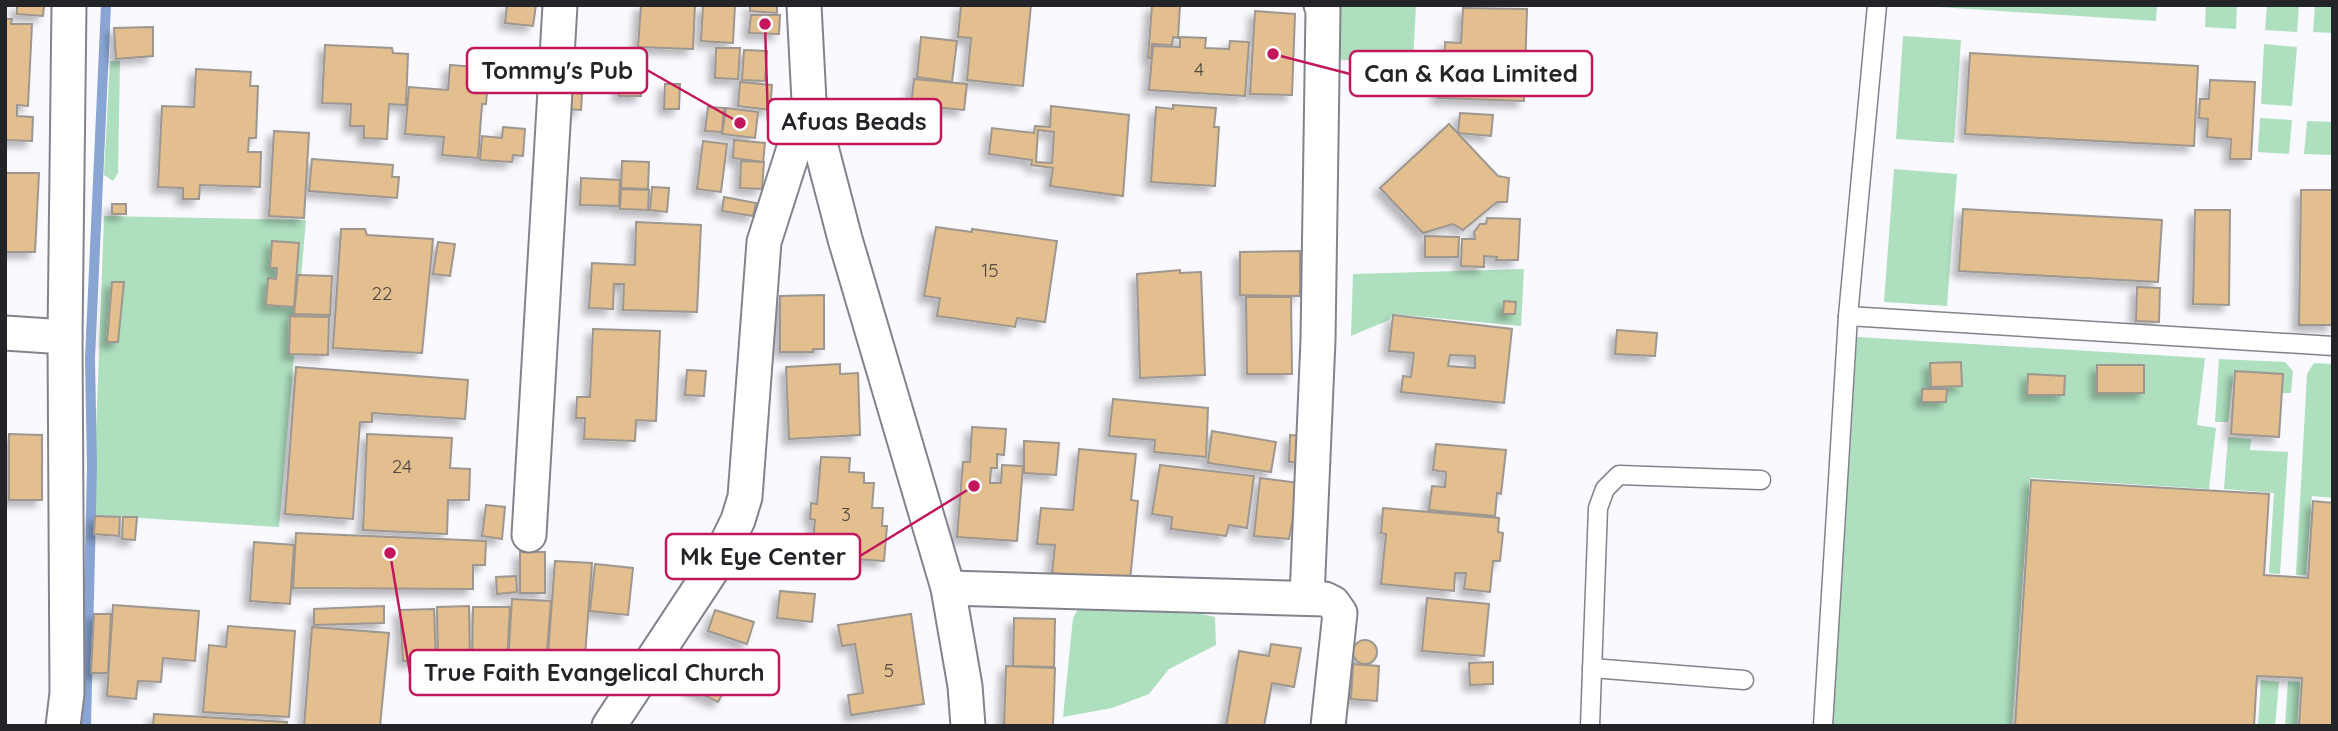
<svg xmlns="http://www.w3.org/2000/svg" width="2338" height="731" font-family="Quicksand,sans-serif">
<defs>
<filter id="shadow"><feDropShadow dx="-6" dy="6" stdDeviation="3.5" flood-color="#0004"/></filter>
</defs>
<rect width="100%" height="100%" fill="#f9f9ff"/>
<g fill="#aee0bf">
<polygon points="1356,5 1416,5 1413,62 1337,60 1337,7"/>
<polygon points="1908,5 2157,5 2156,21"/>
<polygon points="2206,5 2237,5 2236,29 2205,27"/>
<polygon points="2267,5 2299,5 2297,32 2265,30"/>
<polygon points="2315,5 2333,5 2333,33 2313,32"/>
<polygon points="1903,36 1961,40 1954,143 1896,139"/>
<polygon points="2264,44 2297,47 2292,106 2261,104"/>
<polygon points="110,61 120,61 118,173 113,181 104,175"/>
<polygon points="2260,118 2292,120 2289,154 2258,152"/>
<polygon points="2307,121 2333,122 2333,155 2304,154"/>
<polygon points="1894,169 1957,174 1947,306 1884,302"/>
<polygon points="104,216 306,220 279,527 93,515"/>
<polygon points="1524,269 1521,326 1393,314 1389,320 1351,336 1353,274"/>
<polygon points="1857,337 2205,358 2197,425 2216,428 2209,489 2030,478 2012,726 1833,726"/>
<polygon points="2219,359 2285,362 2293,371 2291,393 2282,393 2283,374 2234,370 2228,422 2215,422"/>
<polygon points="2314,363 2333,364 2333,498 2312,496 2306,575 2296,575 2307,374"/>
<polygon points="2228,437 2251,439 2250,450 2288,452 2280,574 2269,573 2274,493 2224,489"/>
<polygon points="1078,609 1202,614 1215,617 1216,645 1169,669 1149,694 1112,708 1063,717 1073,618"/>
<polygon points="2261,680 2279,682 2275,726 2258,726"/>
<polygon points="2288,681 2300,682 2297,726 2285,726"/>
</g>
<g fill="none" stroke-linecap="round" stroke-linejoin="round">
<polyline stroke="#89a5d3" stroke-width="10" points="86,726 92,467 90,358 106,5"/>
</g>
<g fill="#e3be8f" stroke="#9d9790" stroke-width="2" fill-rule="evenodd" filter="url(#shadow)">
<polygon points="17,5 44,5 43,16 17,14"/>
<polygon points="507,5 536,5 533,26 505,23"/>
<polygon points="641,5 695,5 693,49 638,47"/>
<polygon points="703,5 735,5 733,43 701,41"/>
<polygon points="750,5 777,5 777,13 750,11"/>
<polygon points="961,5 1031,5 1023,86 967,80 971,38 958,37"/>
<polygon points="1152,5 1180,5 1178,38 1173,37 1172,45 1152,44 1151,58 1148,58"/>
<polygon points="1463,8 1527,9 1524,101 1438,98 1438,76 1444,76 1445,42 1461,43"/>
<polygon points="1255,11 1295,14 1292,95 1250,94"/>
<polygon points="751,15 780,15 779,34 749,33"/>
<polygon points="5,19 12,19 11,24 32,24 28,106 17,105 17,116 33,117 32,141 5,140"/>
<polygon points="153,27 153,56 116,59 114,28"/>
<polygon points="921,37 957,41 952,82 917,77"/>
<polygon points="1180,37 1206,38 1205,48 1229,49 1230,41 1249,42 1245,96 1149,90 1153,46 1180,47"/>
<polygon points="325,45 392,48 393,53 408,54 406,105 389,104 387,139 364,138 364,126 350,126 351,104 322,103"/>
<polygon points="716,48 740,48 738,79 715,78"/>
<polygon points="744,50 767,51 765,81 742,80"/>
<polygon points="1970,53 2198,66 2194,146 1965,134"/>
<polygon points="450,65 489,68 486,104 482,104 478,158 442,155 444,137 405,134 409,87 448,90"/>
<polygon points="196,69 251,72 250,86 258,86 256,138 249,138 248,152 261,152 260,187 200,185 199,199 183,199 183,188 158,187 162,106 194,107"/>
<polygon points="620,73 642,74 641,96 619,96"/>
<polygon points="914,79 967,84 964,110 911,105"/>
<polygon points="2210,80 2255,82 2251,159 2230,159 2231,139 2207,137 2208,119 2199,118 2200,99 2209,99"/>
<polygon points="740,82 772,85 770,110 738,106"/>
<polygon points="665,84 680,84 679,109 664,109"/>
<polygon points="567,92 582,94 581,110 565,109"/>
<polygon points="1173,105 1216,108 1214,127 1219,127 1215,186 1151,182 1156,107 1173,109"/>
<path d="M1051,106L1129,115L1123,196L1050,186L1053,168L1031,165L1032,160L989,154L992,128L1034,133L1035,126L1050,127ZM1038,130L1054,132L1052,163L1036,162Z"/>
<polygon points="708,107 724,108 722,132 705,131"/>
<polygon points="726,108 758,112 755,138 722,134"/>
<polygon points="1460,113 1493,115 1491,136 1458,133"/>
<polygon points="1449,124 1498,176 1509,178 1507,202 1497,202 1463,230 1453,224 1423,233 1380,188"/>
<polygon points="503,127 525,129 523,156 513,155 512,162 480,160 482,136 502,138"/>
<polygon points="274,131 309,133 304,218 269,216"/>
<polygon points="734,140 765,143 763,162 733,158"/>
<polygon points="703,141 727,144 721,192 697,189"/>
<polygon points="312,159 393,165 392,177 399,177 397,198 309,191"/>
<polygon points="622,161 649,162 648,189 621,188"/>
<polygon points="741,161 764,162 762,189 740,188"/>
<polygon points="5,173 39,173 35,252 5,252"/>
<polygon points="581,178 620,180 619,206 580,205"/>
<polygon points="652,187 669,188 667,212 650,210"/>
<polygon points="621,189 649,190 648,210 620,209"/>
<polygon points="2301,190 2333,190 2333,325 2299,325"/>
<polygon points="724,197 756,203 753,216 722,211"/>
<rect x="112" y="204" width="14" height="10"/>
<polygon points="1963,209 2162,220 2158,282 1959,271"/>
<polygon points="2195,210 2230,210 2229,305 2193,304"/>
<polygon points="1487,218 1520,219 1518,260 1496,260 1497,257 1484,256 1484,267 1461,266 1462,239 1475,239 1474,232 1480,224 1486,224"/>
<polygon points="636,222 701,225 697,312 623,310 624,284 614,284 613,309 589,308 592,263 635,265"/>
<polygon points="936,227 972,232 972,229 1057,241 1045,322 1017,318 1015,327 937,316 940,298 924,296"/>
<polygon points="341,229 365,229 367,235 433,239 422,353 333,348"/>
<polygon points="1425,236 1459,237 1458,257 1425,257"/>
<polygon points="272,241 299,243 294,307 266,305 268,278 276,279 277,268 270,268"/>
<polygon points="438,242 455,244 450,276 433,274"/>
<polygon points="1300,251 1300,296 1240,295 1240,252"/>
<polygon points="1180,270 1180,273 1201,272 1205,375 1140,378 1137,274"/>
<polygon points="298,275 332,276 330,315 294,314"/>
<polygon points="112,282 124,282 118,342 107,342"/>
<polygon points="2137,287 2160,288 2159,322 2136,321"/>
<polygon points="824,295 824,349 813,349 813,352 780,352 780,296"/>
<polygon points="1246,297 1291,297 1292,374 1247,374"/>
<polygon points="1504,301 1516,302 1515,314 1503,314"/>
<path d="M1393,315L1512,329L1504,403L1401,392L1403,376L1411,377L1414,353L1389,351ZM1450,355L1475,356V368L1448,366Z"/>
<polygon points="290,316 329,317 328,355 289,354"/>
<polygon points="593,329 660,331 656,421 636,420 635,441 584,439 585,418 576,418 577,397 590,397"/>
<polygon points="1617,330 1657,333 1655,356 1615,354"/>
<polygon points="1961,362 1962,386 1931,387 1930,363"/>
<polygon points="840,364 840,374 858,373 860,435 789,439 786,367"/>
<rect x="2097" y="365" width="47" height="28"/>
<polygon points="296,367 468,380 465,419 372,413 372,422 360,422 353,519 285,514"/>
<polygon points="687,370 706,371 704,396 685,395"/>
<polygon points="2235,371 2283,374 2279,437 2231,434"/>
<polygon points="2028,374 2065,376 2064,395 2027,395"/>
<polygon points="1922,389 1947,389 1946,402 1922,402"/>
<polygon points="1113,399 1208,408 1206,457 1154,452 1155,440 1109,436"/>
<polygon points="972,427 1006,429 1004,455 997,454 997,468 991,468 990,483 1001,483 1002,465 1023,466 1017,541 957,537 963,462 970,462"/>
<polygon points="1212,431 1276,442 1271,472 1208,463"/>
<polygon points="9,434 42,435 42,500 9,500"/>
<polygon points="367,434 452,438 450,468 470,469 469,500 448,500 447,534 363,530"/>
<polygon points="1290,435 1304,436 1303,463 1289,462"/>
<polygon points="1024,441 1059,443 1056,475 1024,473"/>
<polygon points="1436,444 1506,450 1501,494 1497,493 1495,516 1429,510 1432,486 1445,487 1446,472 1433,470"/>
<polygon points="1079,449 1136,454 1131,500 1138,501 1130,580 1052,573 1055,545 1037,544 1041,508 1073,510"/>
<polygon points="821,457 850,458 849,472 864,473 864,483 874,483 872,508 883,508 882,526 887,526 884,561 839,558 840,542 833,541 831,557 812,555 815,520 810,519 811,503 817,504"/>
<polygon points="1160,465 1254,476 1247,528 1229,525 1226,536 1171,529 1172,517 1152,514"/>
<polygon points="1260,478 1300,483 1289,539 1254,536"/>
<polygon points="2031,480 2269,494 2264,575 2308,578 2313,501 2333,503 2333,726 2299,726 2302,678 2257,676 2254,726 2015,726"/>
<polygon points="486,505 505,507 502,539 482,536"/>
<polygon points="1383,508 1499,518 1498,532 1503,533 1500,561 1493,561 1490,592 1464,589 1466,573 1455,573 1454,591 1381,584 1386,534 1381,533"/>
<polygon points="95,516 120,517 119,536 94,534"/>
<polygon points="123,517 137,517 135,540 122,539"/>
<polygon points="296,533 486,541 485,565 473,565 473,589 293,588"/>
<polygon points="254,542 294,545 290,604 250,601"/>
<rect x="520" y="552" width="25" height="41"/>
<polygon points="555,561 592,563 585,656 548,654"/>
<polygon points="595,564 633,568 628,615 590,611"/>
<polygon points="516,576 517,592 497,594 496,577"/>
<polygon points="780,591 815,594 812,622 777,618"/>
<polygon points="1427,598 1489,604 1484,656 1422,651"/>
<polygon points="512,599 551,601 546,664 508,662"/>
<polygon points="113,605 199,611 195,661 163,658 161,682 138,681 136,699 107,696"/>
<polygon points="384,606 384,623 314,625 314,609"/>
<polygon points="469,606 470,661 438,662 437,607"/>
<polygon points="473,607 510,607 507,662 472,662"/>
<polygon points="434,609 436,661 403,661 400,610"/>
<polygon points="715,610 754,622 747,644 708,631"/>
<polygon points="94,614 111,614 108,673 91,673"/>
<polygon points="911,614 924,704 851,715 848,695 863,693 855,644 842,646 838,625"/>
<polygon points="1014,618 1055,619 1054,667 1013,666"/>
<polygon points="228,626 295,631 289,717 203,712 209,645 226,647"/>
<polygon points="312,627 389,633 380,726 304,726"/>
<circle cx="1365" cy="652" r="12"/>
<polygon points="1271,644 1301,648 1294,687 1272,683 1264,726 1226,726 1239,651 1269,656"/>
<polygon points="1493,662 1493,684 1470,685 1469,663"/>
<polygon points="1353,664 1379,666 1377,701 1351,699"/>
<polygon points="1006,666 1055,668 1053,726 1004,725"/>
<polygon points="699,668 729,682 718,702 689,688"/>
<polygon points="154,714 287,722 286,726 153,726"/>
</g>
<g fill="none" stroke-linecap="round" stroke-linejoin="round">
<g stroke="#83838c" stroke-width="21">
<g id="lane">
<polyline points="1848,316 2333,346"/>
<polyline points="1592,668 1744,680"/>
<polyline points="1590,726 1598,508 1605,489 1619,475 1761,480"/>
<polyline points="1823,726 1848,316 1877,5"/>
</g>
</g>
<g stroke="#83838c" stroke-width="37">
<g id="street">
<polyline points="804,5 809,101 845,239 948,588 965,686 968,726"/>
<polyline points="5,333 65,337"/>
<polyline points="529,535 560,5"/>
<polyline points="948,588 1325,599 1333,603 1340,613 1328,726"/>
<polyline points="1307,597 1318,340 1323,10 1321,5"/>
<polyline points="63,726 67,693 65,337 69,5"/>
<polyline points="609,726 719,559 738,520 745,497 764,242 809,101"/>
</g>
</g>
<use href="#lane" stroke="#fff" stroke-width="18"/>
<use href="#street" stroke="#fff" stroke-width="33"/>
</g>
<g text-anchor="middle" stroke-width="7" stroke-linejoin="round" paint-order="stroke">
<g font-size="19" fill="#534a41">
<text x="1199" y="76">4</text>
<text x="990" y="277">15</text>
<text x="382" y="300">22</text>
<text x="402" y="473">24</text>
<text x="846" y="521">3</text>
<text x="889" y="677">5</text>
</g>
</g>
<path fill="none" stroke="#c2185b" stroke-width="2.5" d="M740 123L647 70M1273 54L1350 74M765 24L768 121M974 486L860 556M390 553L410 673"/>
<g fill="#c2185b" stroke="#fff" stroke-width="2.5">
<circle cx="740" cy="123" r="7"/>
<circle cx="1273" cy="54" r="7"/>
<circle cx="765" cy="24" r="7"/>
<circle cx="974" cy="486" r="7"/>
<circle cx="390" cy="553" r="7"/>
</g>
<g fill="#fff" stroke="#c2185b" stroke-width="2.5">
<rect x="467" y="48" width="180" height="45" rx="7"/>
<rect x="1350" y="51" width="242" height="45" rx="7"/>
<rect x="768" y="99" width="173" height="45" rx="7"/>
<rect x="666" y="534" width="194" height="45" rx="7"/>
<rect x="410" y="650" width="369" height="45" rx="7"/>
</g>
<g font-size="24" text-anchor="middle" font-weight="bold" fill="#232427">
<text x="557" y="79">Tommy's Pub</text>
<text x="1471" y="82">Can &amp; Kaa Limited</text>
<text x="854" y="130">Afuas Beads</text>
<text x="763" y="565">Mk Eye Center</text>
<text x="594" y="681">True Faith Evangelical Church</text>
</g>
<rect width="2338" height="731" fill="none" stroke="#232427" stroke-width="14"/>
</svg>
